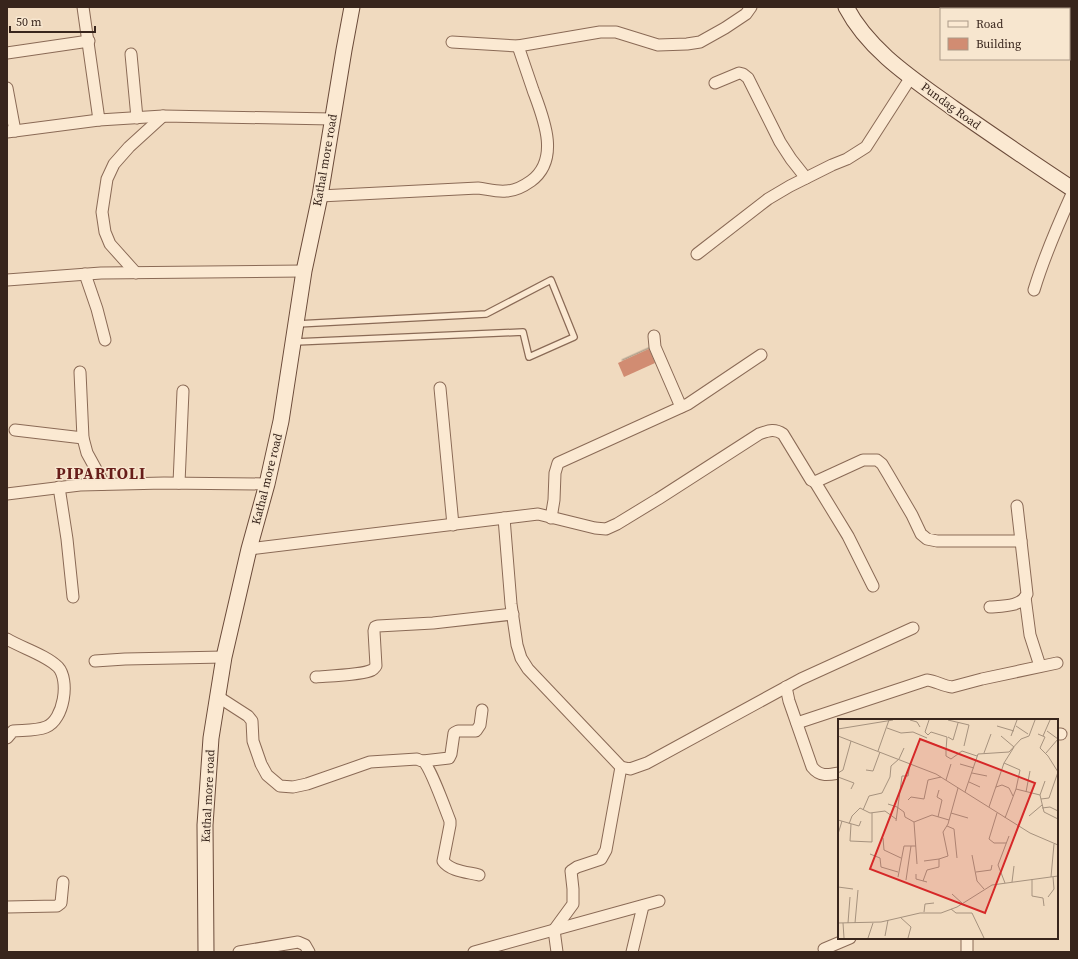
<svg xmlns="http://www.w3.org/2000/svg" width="1078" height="959" font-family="'Source Serif 4',serif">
<defs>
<filter id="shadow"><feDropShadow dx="3.5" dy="-3.5" stdDeviation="0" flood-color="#0004"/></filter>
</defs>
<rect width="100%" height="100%" fill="#f0dabf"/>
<polygon fill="#d18c72" filter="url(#shadow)" points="649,349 655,363 624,377 618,363"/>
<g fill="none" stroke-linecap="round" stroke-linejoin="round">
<g stroke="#8a6a56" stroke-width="8">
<polyline id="lane" points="295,342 523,332 529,357 574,337 551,280 486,314 297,324"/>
</g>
<g stroke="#8a6a56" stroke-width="13">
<g id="street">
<polyline points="83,7 99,120 163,116 332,119"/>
<polyline points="452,42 518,46 600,32 616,32 658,45 687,44 700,42 725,28 746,14 751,7"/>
<polyline points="7,53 89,41"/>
<polyline points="131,54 137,118"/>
<polyline points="715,83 739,73 743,74 748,78 780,142 791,159 806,178"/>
<polyline points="7,88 15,131"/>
<polyline points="7,132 99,120"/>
<path d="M320,196L478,188C487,189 497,192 506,191C515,191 524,186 531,181C561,159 543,117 533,90C528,75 523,61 518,46"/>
<polyline points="697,254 768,199 790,186 832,165 847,159 866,147 911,77"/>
<polyline points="136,273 110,244 105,232 102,212 107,179 114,164 129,147 163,116"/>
<polyline points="85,274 97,309 105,340"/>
<polyline points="7,280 101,273 304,271"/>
<path d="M1034,290C1044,257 1057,227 1071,196"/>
<polyline points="654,336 655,347 681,407"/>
<polyline points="80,372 83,438 87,453 104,484"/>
<polyline points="440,388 453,525"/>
<polyline points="15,430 83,438"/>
<polyline points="815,482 848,536 873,586"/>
<polyline points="179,483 183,391"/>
<polyline points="59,487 67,539 73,597"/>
<polyline points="7,494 80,485 164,483 267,484"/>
<polyline points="504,518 511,604 517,645 521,658 528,669 621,767 630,769 647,763 801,679 913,628"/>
<polyline points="551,518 554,500 555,473 558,463 688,404 761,355"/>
<path d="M249,549L538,514L595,528L606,529L617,524L658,499L759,434C768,431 774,428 783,434L811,480L815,482L863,460H877L882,464L888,474L912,515L921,534L927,539L937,541H1021"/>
<polyline points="1025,597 1030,635 1040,666"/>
<path d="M990,607C1001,606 1022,607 1027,594L1017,506"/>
<path d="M7,639C22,648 46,655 58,667C70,680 64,720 46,727C36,731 23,730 13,731L7,738"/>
<polyline points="95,661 125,659 224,657"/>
<path d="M316,677C328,676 363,675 372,670C374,669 375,667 376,666L374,631L375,627L378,626L433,623L513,614"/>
<path d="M786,687L789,701L812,767C820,777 828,775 839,773"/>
<path d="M217,696L248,716L252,721L253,741L261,764L267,775L280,786L293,787L307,784L370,762L417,759C419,760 422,761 423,761C430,766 446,811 450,821V825L443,861C450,871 467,872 479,875"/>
<path d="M797,723L927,680C936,681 943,686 952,687L982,679L1057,663"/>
<polyline points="1057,734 1061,734"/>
<polyline points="423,761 449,758 451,754 454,733 458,731 476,731 480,725 482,710"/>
<polyline points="7,907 57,906 61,903 63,882"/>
<polyline points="824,949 850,938"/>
<polyline points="239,952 298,942 305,945 309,952"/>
<polyline points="474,952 659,901"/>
<polyline points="557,952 554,930 573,904 573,889 571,871 577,867 601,859 606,850 621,767"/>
<polyline points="632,952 643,906"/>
<polyline points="967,952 967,938"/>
</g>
</g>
<g stroke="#6b4b3a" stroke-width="17">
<g id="secondary">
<path d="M846,7C869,51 913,79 953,108C992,135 1031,162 1071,188"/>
<polyline points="206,952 205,825 211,738 224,657 249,549 267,484 281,421 304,271 320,196 344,50 352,7"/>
</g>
</g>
<use href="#lane" stroke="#fbe9d2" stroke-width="5.5"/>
<use href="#street" stroke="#fbe9d2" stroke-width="11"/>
<use href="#secondary" stroke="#fbe9d2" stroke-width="15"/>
</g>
<g text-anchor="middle" stroke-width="3" stroke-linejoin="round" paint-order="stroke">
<g font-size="12" fill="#38251c" stroke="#f7e6cf">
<text transform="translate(951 106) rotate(36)" y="4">Pundag Road</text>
<text transform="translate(325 160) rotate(-80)" y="4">Kathal more road</text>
<text transform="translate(267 479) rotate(-76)" y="4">Kathal more road</text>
<text transform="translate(208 796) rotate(-87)" y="4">Kathal more road</text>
</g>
<g font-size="16" font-weight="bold" letter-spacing="1" fill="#671d19" stroke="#f7e6cf">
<text x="101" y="479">PIPARTOLI</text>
</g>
</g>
<g transform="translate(838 719)">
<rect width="220" height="220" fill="#f0dabf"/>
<path fill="none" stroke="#a6927e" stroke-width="1" d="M72,1L79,3L82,8M110,1L131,6L126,27M159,7L176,12M178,7L190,15M49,9L63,14L75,13L89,19M0,10L55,1M209,12L220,20M200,15L207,18L202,29L210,37L220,53L211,79L203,80M90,16L93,13L109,18L108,31M90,16L87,13L91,1M0,17L98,55L192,114L220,126M163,17L176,28L166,44L182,51L178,70M173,17L179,1M205,17L212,1M110,18L115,21L120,4M88,22L108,30V37L113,40L124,32L139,37M40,32L51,1M146,34L153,15M208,34L220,20M122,45L136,49M28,51L35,52L42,33M0,54L5,51L13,22M134,54L149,57M0,58L16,64L13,70M108,61L113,45M131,63L142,68M158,68L164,66L171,69L175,77M127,73L140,35L171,33L183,20L191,17L197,1M188,73L192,52M202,76L207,62M70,81L73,78L86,80L90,61L103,58M50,85L59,88L66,93L67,98L76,103M151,88L166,44M204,89L212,88L220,92M25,91L31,77L44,74L52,58L53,47L61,40L66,29M113,94L130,99M159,94L151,120L156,124H168M191,97L204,86M100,98L104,81L99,78L101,71M167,99L178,70L202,76L206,93L220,100M0,101L21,107L23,102M58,102L64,57H70L72,45M11,105L14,97L22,89L32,94L47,92L58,100M13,105L12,122L34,123V94M109,107L116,110L119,139M0,115L4,102M45,119L46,131L63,139M32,135L42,139L43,148L60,153M134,136L139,162L146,170M86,142L101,140M79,145L76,103L94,96L111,101M138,153L153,151L154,146M78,155V160L89,163M60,158L66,127H78M213,158L216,125M194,160V177L205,179L206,187M68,161L73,127M85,162L89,151L101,148V140L110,137L105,113L110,105L120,69M174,163L176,147M167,164L160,146L171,117M0,168L15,170M114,175L125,185M210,178L216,170L215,158M113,190L118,194H134L146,219M86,193L87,185L96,184M62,198L73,208L70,219M0,204L43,203L82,194H103L119,188L154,166L220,157M5,204L6,219M10,204L12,178M17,204L20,171M47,217L50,201M30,219L35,204"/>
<path fill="#d62828" fill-opacity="0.15" stroke="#d62828" stroke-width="2" d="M82,20L197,64L147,194L32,150Z"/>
<rect width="220" height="220" fill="none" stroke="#38251c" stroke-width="2"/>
</g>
<rect width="1078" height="959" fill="none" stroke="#38251c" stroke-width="16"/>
<rect x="940" y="8" width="130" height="52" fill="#f7e6cf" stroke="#ab9987"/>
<rect x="948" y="21" width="20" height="6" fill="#fbe9d2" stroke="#ab9987"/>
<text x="976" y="28" font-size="12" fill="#38251c">Road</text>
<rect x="948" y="38" width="20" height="12" fill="#d18c72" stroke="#ab9987"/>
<text x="976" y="48" font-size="12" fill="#38251c">Building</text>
<path d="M10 26v6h85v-6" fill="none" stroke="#38251c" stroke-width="2"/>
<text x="16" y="26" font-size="12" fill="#38251c" stroke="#f7e6cf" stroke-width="3" paint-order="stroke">50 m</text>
</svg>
